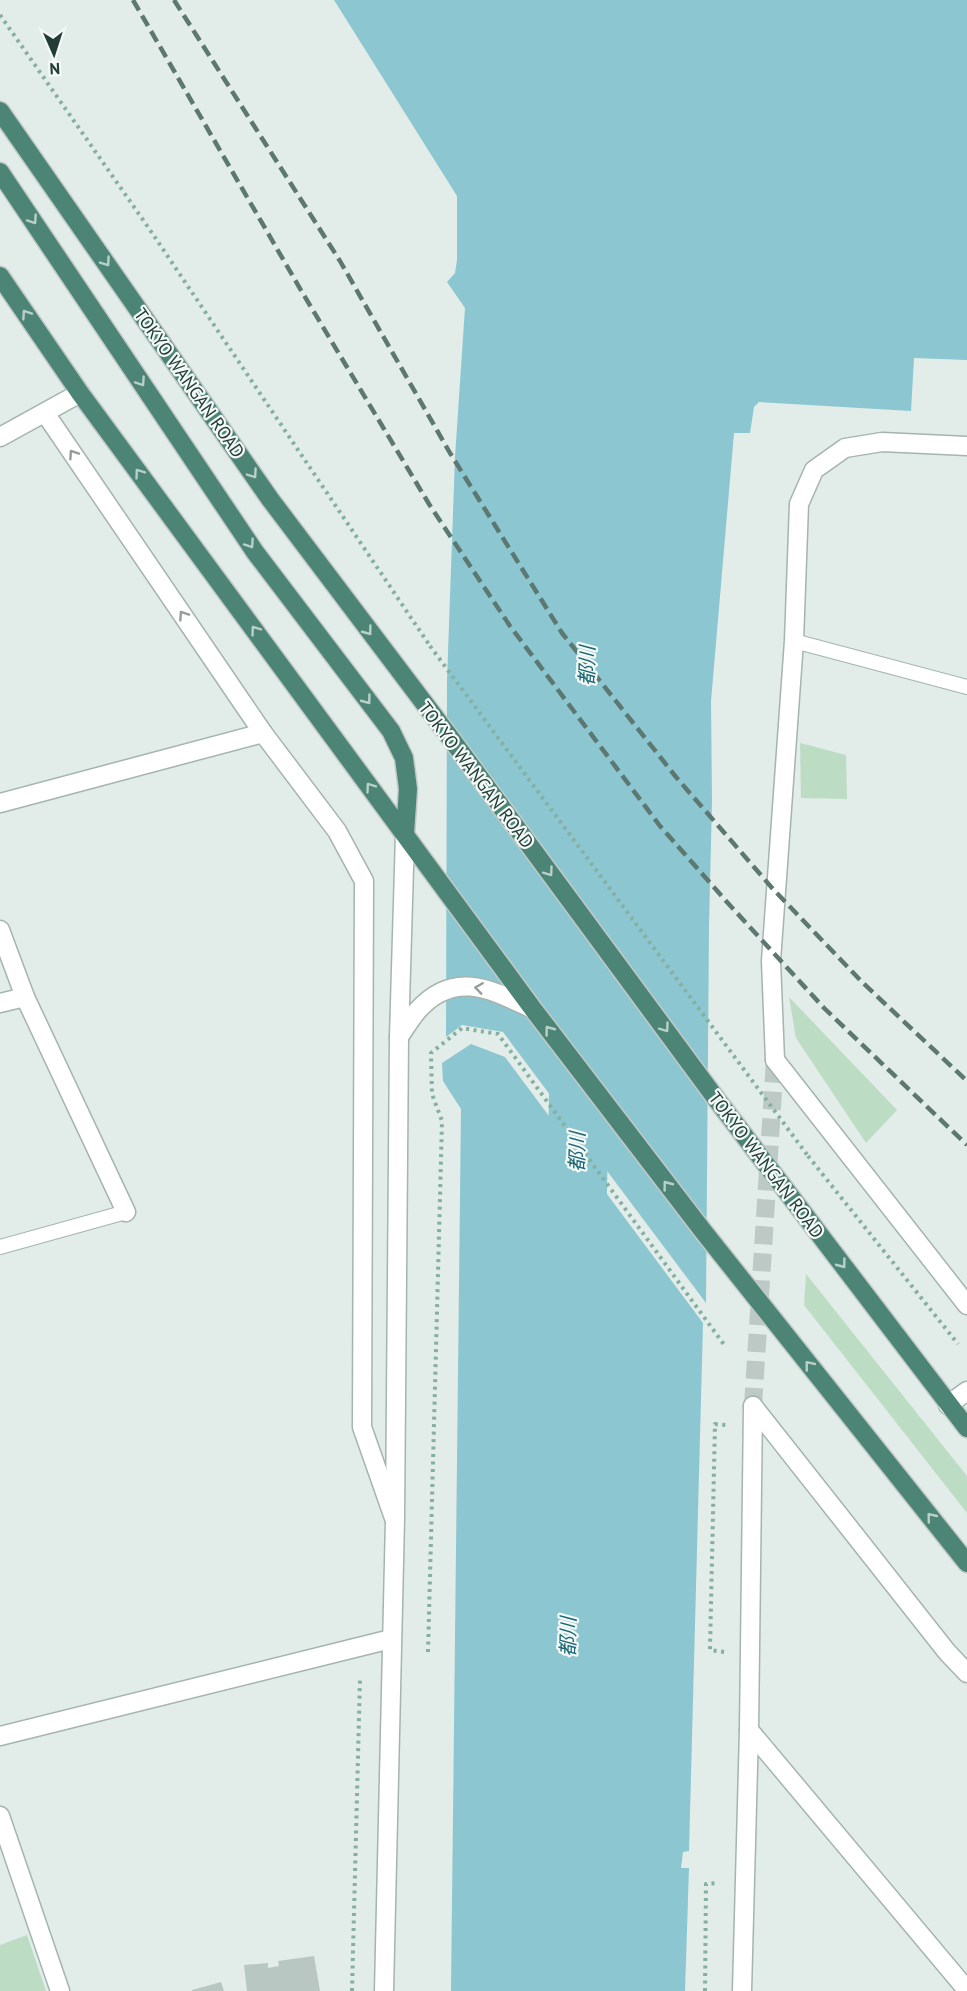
<svg xmlns="http://www.w3.org/2000/svg" width="967" height="1991" font-family="'PT Sans','Noto Sans JP',sans-serif">
<rect width="100%" height="100%" fill="#e2ece8"/>
<g fill="#bcddc4">
<polygon points="800,743 846,755 847,799 801,798"/>
<polygon points="789,997 897,1110 866,1143 796,1038"/>
<polygon points="806,1274 967,1476 967,1513 804,1305"/>
<polygon points="27,1935 46,1991 0,1991 0,1945"/>
</g>
<g fill="#8cc6d0">
<polygon points="334,0 967,0 967,360 914,358 911,411 759,402 754,407 750,433 734,433 711,701 712,801 709,926 706,1303 503,1032 462,1025 446,1037 447,681 455,457 465,308 447,282 455,273 457,260 457,196"/>
<polygon points="471,1044 505,1057 703,1323 689,1851 683,1852 681,1868 689,1868 685,1991 451,1991 461,1109 443,1081 442,1063"/>
</g>
<g fill="none" stroke-linecap="round" stroke-linejoin="round">
<polyline stroke="#8cc6d0" stroke-width="60" points="576,1238 580,1049"/>
</g>
<g fill="#b8c7c1">
<polygon points="314,1956 320,1991 247,1991 244,1965 268,1963 268,1968 279,1966 278,1961"/>
<polygon points="221,1982 224,1991 192,1991 192,1990"/>
</g>
<g fill="none" stroke-linecap="round" stroke-linejoin="round">
<polyline stroke="#bcc9c4" stroke-width="18" stroke-dasharray="18 9" stroke-linecap="butt" points="753,1406 775,1060"/>
<g stroke="#a5b4af" stroke-width="16">
<g id="service">
<polyline points="794,641 967,687"/>
<polyline points="0,1247 126,1212"/>
</g>
</g>
<g stroke="#a5b4af" stroke-width="21">
<g id="minor">
<polyline points="45,413 263,733 337,831 364,881 362,1427 394,1518"/>
<polyline points="0,437 80,393"/>
<polyline points="0,803 263,733"/>
<polyline points="0,930 25,997 126,1212"/>
<polyline points="0,1003 25,997"/>
<polyline points="775,1060 967,1305"/>
<polyline points="948,1405 967,1391"/>
<polyline points="753,1406 947,1652 967,1673"/>
<polyline points="749,1730 967,1990"/>
<polyline points="0,1736 391,1639"/>
<polyline points="0,1816 60,1991"/>
</g>
</g>
<g stroke="#a5b4af" stroke-width="21">
<g id="tertiary">
<path d="M399,1037C405,1028 411,1018 418,1010C455,969 492,990 533,1009"/>
<polyline points="775,1060 771,961 794,641 799,504 814,470 845,448 882,442 967,446"/>
<polyline points="384,1991 395,1519 399,1037 405,834"/>
<polyline points="742,1991 749,1730 753,1406"/>
</g>
</g>
<g stroke="#c1c9c7" stroke-width="21">
<g id="trunk">
<polyline points="0,111 270,499 452,740 717,1100 967,1428"/>
<polyline points="0,172 255,552 391,731 404,758 408,789 405,834"/>
<polyline points="0,276 80,393 533,1009 703,1231 967,1563"/>
</g>
</g>
<g stroke="#84afa1" stroke-width="4" stroke-dasharray="3 4.5" stroke-linecap="butt">
<polyline points="0,15 148,227 430,646"/>
<polyline points="808,1156 958,1344"/>
<polyline points="428,1652 442,1121 432,1094 431,1053 462,1028 498,1034 725,1346"/>
<polyline points="724,1652 710,1650 715,1424 726,1425"/>
<polyline points="352,1991 360,1678"/>
<polyline points="705,1991 706,1884 719,1883"/>
</g>
<use href="#service" stroke="#fff" stroke-width="14"/>
<use href="#minor" stroke="#fff" stroke-width="18"/>
<use href="#tertiary" stroke="#fff" stroke-width="18"/>
<use href="#trunk" stroke="#4c8476" stroke-width="18"/>
<g stroke="#5d7871" stroke-width="4.5" stroke-dasharray="12 6" stroke-linecap="butt">
<polyline points="133,0 302,292 429,504 510,626 660,826 726,901 824,1008 967,1145"/>
<polyline points="174,0 340,261 450,453 562,633 676,777 773,889 863,983 967,1081"/>
</g>
<polyline stroke="#84afa1" stroke-width="4" stroke-dasharray="3 4.5" stroke-linecap="butt" points="430,646 808,1156"/>
</g>
<defs><path id="oneway-chevron" d="M-2-3.5L2.5 0L-2 3.5" fill="none" stroke-width="1.6" stroke-linecap="round" stroke-linejoin="round" transform="scale(1.5)"/></defs>
<g stroke="#b9d0c9">
<use href="#oneway-chevron" transform="translate(33 220) rotate(56)"/>
<use href="#oneway-chevron" transform="translate(106 262) rotate(55)"/>
<use href="#oneway-chevron" transform="translate(26 314) rotate(-124)"/>
<use href="#oneway-chevron" transform="translate(141 382) rotate(56)"/>
<use href="#oneway-chevron" transform="translate(139 473) rotate(-126)"/>
<use href="#oneway-chevron" transform="translate(253 474) rotate(55)"/>
<use href="#oneway-chevron" transform="translate(250 544) rotate(56)"/>
<use href="#oneway-chevron" transform="translate(255 630) rotate(-126)"/>
<use href="#oneway-chevron" transform="translate(368 631) rotate(53)"/>
<use href="#oneway-chevron" transform="translate(367 700) rotate(53)"/>
<use href="#oneway-chevron" transform="translate(370 787) rotate(-126)"/>
<use href="#oneway-chevron" transform="translate(549 872) rotate(54)"/>
<use href="#oneway-chevron" transform="translate(665 1028) rotate(54)"/>
<use href="#oneway-chevron" transform="translate(549 1030) rotate(-127)"/>
<use href="#oneway-chevron" transform="translate(667 1185) rotate(-127)"/>
<use href="#oneway-chevron" transform="translate(842 1264) rotate(53)"/>
<use href="#oneway-chevron" transform="translate(809 1365) rotate(-129)"/>
<use href="#oneway-chevron" transform="translate(931 1517) rotate(-129)"/>
</g>
<g stroke="#919e9a">
<use href="#oneway-chevron" transform="translate(73 454) rotate(-124)"/>
<use href="#oneway-chevron" transform="translate(183 615) rotate(-124)"/>
<use href="#oneway-chevron" transform="translate(479 988) rotate(-172)"/>
</g>
<g text-anchor="middle" stroke-width="4.5" stroke-linejoin="round" paint-order="stroke">
<g font-size="18" fill="#233d36" stroke="#f3f9f6">
<text transform="translate(189 383) rotate(55)" y="6">TOKYO WANGAN ROAD</text>
<text transform="translate(476 775) rotate(53)" y="6">TOKYO WANGAN ROAD</text>
<text transform="translate(766 1165) rotate(53)" y="6">TOKYO WANGAN ROAD</text>
</g>
<g font-size="20" font-style="italic" fill="#1e6977" stroke="#f3f9f6">
<text transform="translate(587 666) rotate(-89)" y="7">都川</text>
<text transform="translate(577 1152) rotate(-89)" y="7">都川</text>
<text transform="translate(568 1637) rotate(-89)" y="7">都川</text>
</g>
</g>
<g transform="translate(54 54) rotate(177)" stroke="#f3f9f6" stroke-width="4.5" paint-order="stroke">
<path d="M0-4.5L10 22L0 15L-10 22Z" fill="#233d36"/>
<text y="-9" font-size="16" font-weight="bold" text-anchor="middle" fill="#233d36">N</text>
</g>
</svg>
